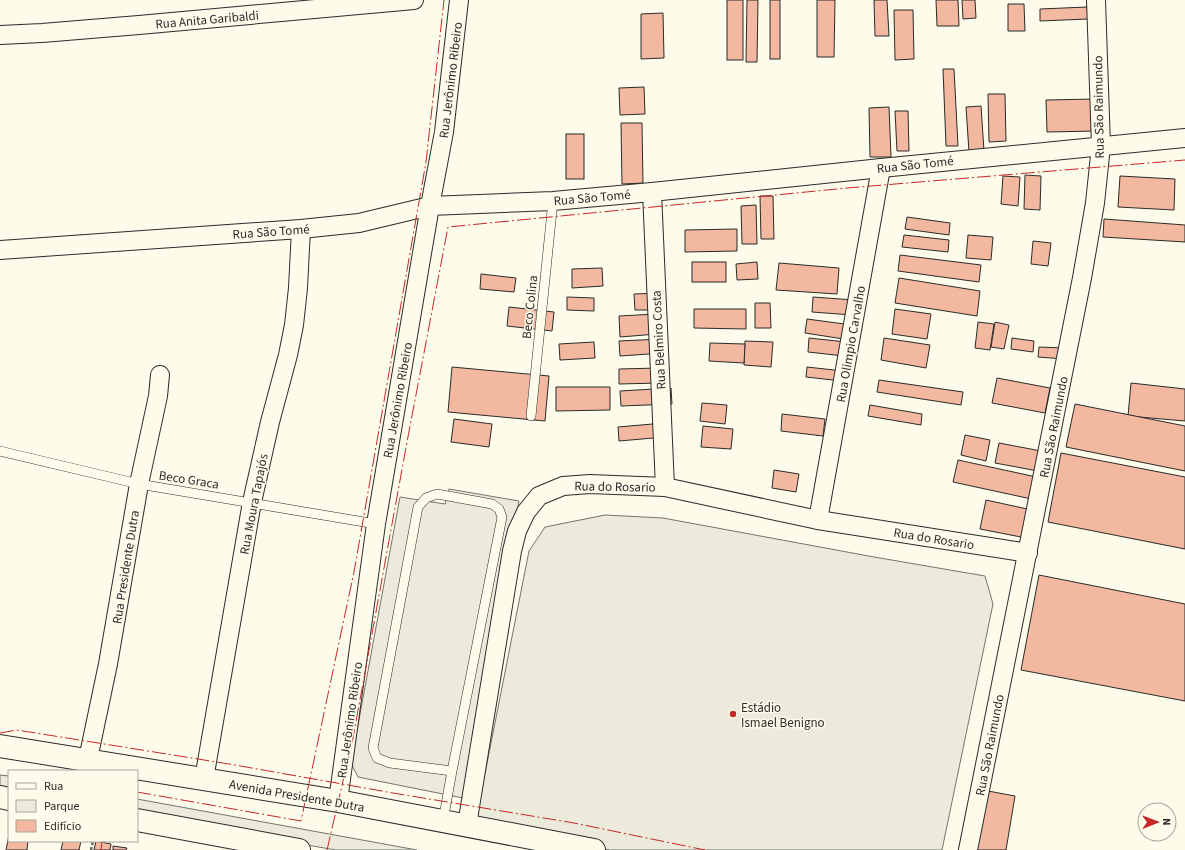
<svg xmlns="http://www.w3.org/2000/svg" width="1185" height="850" font-family="'Source Sans 3',sans-serif">
<rect width="100%" height="100%" fill="#fdfbea"/>
<g fill="#ecebdb" stroke="#74746e">
<polygon points="605,515 663,518 874,557 985,576 993,604 942,850 610,850 475,824 529,551 545,527"/>
<polygon points="0,775 9,776 9,795 0,794"/>
<polygon points="137,799 417,850 336,850 137,816"/>
</g>
<polygon fill="#eceadb" stroke="#74746e" points="449,489 519,501 463,798 358,777 351,763 400,497 445,504"/>
<g fill="#f2b8a0" stroke="#2b2b2b">
<rect x="727" y="0" width="16" height="60"/>
<polygon points="747,0 758,0 757,62 746,62"/>
<rect x="770" y="0" width="10" height="59"/>
<polygon points="817,0 835,0 834,57 817,57"/>
<polygon points="874,0 887,0 889,36 875,36"/>
<polygon points="936,0 958,0 959,26 937,26"/>
<polygon points="962,0 975,0 976,18 963,19"/>
<polygon points="1008,4 1024,4 1025,31 1008,31"/>
<polygon points="1087,7 1088,19 1040,21 1040,9"/>
<polygon points="894,10 913,10 914,59 895,60"/>
<polygon points="663,13 664,58 641,59 641,14"/>
<polygon points="943,69 954,69 958,146 946,146"/>
<polygon points="644,87 645,114 620,115 619,88"/>
<polygon points="988,94 1005,94 1006,141 989,142"/>
<polygon points="1096,99 1097,131 1047,132 1046,100"/>
<polygon points="981,106 984,151 969,152 966,107"/>
<polygon points="889,107 891,157 870,157 869,108"/>
<polygon points="895,111 908,111 909,151 897,151"/>
<polygon points="621,123 642,123 643,183 622,184"/>
<rect x="566" y="134" width="18" height="45"/>
<polygon points="1025,175 1041,176 1040,210 1024,209"/>
<polygon points="1003,176 1020,177 1018,206 1001,204"/>
<polygon points="1120,176 1175,179 1174,210 1118,207"/>
<polygon points="760,196 773,196 774,239 761,239"/>
<polygon points="756,205 757,244 742,244 741,206"/>
<polygon points="907,217 950,223 949,235 905,229"/>
<polygon points="1104,219 1185,225 1185,242 1103,237"/>
<polygon points="737,229 737,251 685,252 685,230"/>
<polygon points="904,235 949,240 948,252 902,247"/>
<polygon points="968,235 993,237 991,260 966,258"/>
<polygon points="1033,241 1051,243 1048,266 1031,264"/>
<polygon points="900,255 981,265 979,282 898,271"/>
<rect x="692" y="262" width="34" height="20"/>
<polygon points="757,262 758,279 737,280 736,264"/>
<polygon points="779,263 839,268 837,294 776,290"/>
<polygon points="602,268 603,286 572,288 572,269"/>
<polygon points="481,274 516,278 514,292 480,289"/>
<polygon points="899,278 980,291 977,316 895,303"/>
<polygon points="661,293 662,310 635,310 634,294"/>
<polygon points="567,297 594,298 594,311 567,310"/>
<polygon points="813,297 854,300 852,315 812,312"/>
<polygon points="755,303 770,303 771,328 755,328"/>
<polygon points="509,307 554,312 552,331 507,326"/>
<polygon points="694,309 746,309 746,329 694,328"/>
<polygon points="895,309 931,314 927,339 892,334"/>
<polygon points="656,314 657,334 620,337 619,316"/>
<polygon points="807,319 852,325 850,340 805,333"/>
<polygon points="978,322 994,324 990,350 975,348"/>
<polygon points="995,322 1009,325 1004,349 991,347"/>
<polygon points="809,338 846,342 844,356 808,352"/>
<polygon points="884,338 930,345 926,368 881,360"/>
<polygon points="1012,338 1034,341 1033,352 1011,349"/>
<polygon points="662,339 663,353 620,356 619,341"/>
<polygon points="745,341 773,342 771,367 744,365"/>
<polygon points="594,342 595,358 560,360 559,344"/>
<polygon points="710,343 745,344 744,363 709,361"/>
<polygon points="1039,347 1064,348 1064,359 1038,357"/>
<polygon points="452,367 549,376 545,421 448,412"/>
<polygon points="807,367 843,371 842,381 806,377"/>
<polygon points="659,368 660,383 619,384 619,369"/>
<polygon points="997,378 1050,388 1045,413 992,403"/>
<polygon points="879,380 963,392 961,405 877,392"/>
<polygon points="1131,383 1185,389 1185,421 1128,416"/>
<polygon points="556,387 610,387 610,410 556,411"/>
<polygon points="671,388 672,404 621,406 620,391"/>
<polygon points="702,403 727,405 725,424 700,421"/>
<polygon points="1075,404 1185,426 1185,471 1066,447"/>
<polygon points="870,405 922,414 921,425 868,416"/>
<polygon points="782,414 825,419 823,436 781,431"/>
<polygon points="454,419 492,424 489,447 451,442"/>
<polygon points="664,423 665,437 619,441 618,427"/>
<polygon points="703,426 733,429 731,449 701,447"/>
<polygon points="965,435 990,440 986,461 961,455"/>
<polygon points="999,443 1041,451 1038,471 995,463"/>
<polygon points="1061,453 1185,477 1185,549 1048,522"/>
<polygon points="958,460 1041,478 1036,500 953,482"/>
<polygon points="774,470 799,474 796,492 772,488"/>
<polygon points="986,500 1032,510 1026,538 980,529"/>
<polygon points="1039,575 1185,604 1185,701 1021,670"/>
<polygon points="988,791 1015,796 1006,850 977,850"/>
<polygon points="9,835 9,841 28,841 27,850 6,850"/>
<polygon points="63,841 81,841 79,850 61,850"/>
<polygon points="96,841 111,844 110,850 94,850"/>
<polygon points="113,846 127,848 126,850 113,850"/>
</g>
<g fill="none" stroke-linecap="round" stroke-linejoin="round">
<g stroke="#2b2b2b" stroke-width="10">
<g id="service">
<polyline points="531,416 553,201"/>
<polyline points="0,451 139,484 376,524"/>
<polyline points="443,821 452,771 502,517 499,509 492,504 437,494 426,498 418,507 373,748 377,758 390,763 452,771"/>
</g>
</g>
<g stroke="#2b2b2b" stroke-width="20">
<g id="minor">
<polyline points="0,35 42,33 139,25 414,0"/>
<polyline points="652,192 665,487"/>
<polyline points="0,250 301,229 359,223 430,206 553,201 652,192 881,168 1185,138"/>
<polyline points="818,520 881,168"/>
<polyline points="88,759 108,664 139,484 158,396 160,375"/>
<polyline points="204,779 252,502 270,422 288,355 294,325 298,288 301,229"/>
<polyline points="338,801 376,524 430,206 444,132 459,0"/>
<polyline points="467,825 512,551 517,531 526,512 539,496 563,486 590,484 665,487 818,520 1028,553"/>
<polyline points="968,850 1082,278 1095,203 1101,146 1096,0"/>
</g>
</g>
<g stroke="#2b2b2b" stroke-width="24">
<g id="tertiary">
<polyline points="0,746 338,801 594,850"/>
<polyline points="0,797 9,799"/>
<polyline points="137,820 299,850"/>
</g>
</g>
<polyline stroke="#6a6964" stroke-width="2.5" stroke-dasharray="3 2" stroke-linecap="butt" points="91,850 93,841"/>
<use href="#service" stroke="#fdfbea" stroke-width="9"/>
<use href="#minor" stroke="#fdfbea" stroke-width="18"/>
<use href="#tertiary" stroke="#fdfbea" stroke-width="22"/>
<g stroke="#c62828" stroke-width="1" stroke-dasharray="14 3 2 3" stroke-linecap="butt">
<polyline points="0,733 17,730 229,764 393,793 574,823 705,850"/>
<polyline points="137,792 301,821 354,572 426,162 444,0"/>
<polyline points="101,850 102,841"/>
<polyline points="327,850 353,738 407,442 448,227 847,188 1185,160"/>
</g>
</g>
<circle fill="#c62828" stroke="#fdfbea" stroke-width="1.5" cx="733" cy="714" r="4"/>
<g text-anchor="middle" stroke-width="3" stroke-linejoin="round" paint-order="stroke">
<g font-size="13" fill="#2b2b2b" stroke="#fdfbea">
<text transform="translate(207 19) rotate(-5)" y="5">Rua Anita Garibaldi</text>
<text transform="translate(450 80) rotate(-83)" y="5">Rua Jerônimo Ribeiro</text>
<text transform="translate(1098 107) rotate(-91)" y="5">Rua São Raimundo</text>
<text transform="translate(915 164) rotate(-6)" y="5">Rua São Tomé</text>
<text transform="translate(592 197) rotate(-5)" y="5">Rua São Tomé</text>
<text transform="translate(271 231) rotate(-4)" y="5">Rua São Tomé</text>
<text transform="translate(529 307) rotate(-84)" y="5">Beco Colina</text>
<text transform="translate(658 340) rotate(-93)" y="5">Rua Belmiro Costa</text>
<text transform="translate(850 344) rotate(-80)" y="5">Rua Olimpio Carvalho</text>
<text transform="translate(397 400) rotate(-80)" y="5">Rua Jerônimo Ribeiro</text>
<text transform="translate(1053 427) rotate(-79)" y="5">Rua São Raimundo</text>
<text transform="translate(189 479) rotate(9)" y="5">Beco Graca</text>
<text transform="translate(615 486) rotate(1)" y="5">Rua do Rosario</text>
<text transform="translate(253 504) rotate(-79)" y="5">Rua Moura Tapajós</text>
<text transform="translate(934 538) rotate(9)" y="5">Rua do Rosario</text>
<text transform="translate(125 567) rotate(-81)" y="5">Rua Presidente Dutra</text>
<text transform="translate(349 720) rotate(-82)" y="5">Rua Jerônimo Ribeiro</text>
<text transform="translate(989 745) rotate(-79)" y="5">Rua São Raimundo</text>
<text transform="translate(297 795) rotate(10)" y="5">Avenida Presidente Dutra</text>
</g>
<g font-size="13" fill="#2b2b2b" stroke="#fdfbea" text-anchor="start">
<text x="741" y="712">Estádio<tspan x="741" dy="15">Ismael Benigno</tspan></text>
</g>
</g>
<rect x="8" y="770" width="130" height="72" fill="#fdfbea" stroke="#a9a89e"/>
<rect x="16" y="783" width="20" height="6" fill="#fdfbea" stroke="#a9a89e"/>
<text x="44" y="790" font-size="12" fill="#2b2b2b">Rua</text>
<rect x="16" y="800" width="20" height="12" fill="#ecebdb" stroke="#a9a89e"/>
<text x="44" y="810" font-size="12" fill="#2b2b2b">Parque</text>
<rect x="16" y="820" width="20" height="12" fill="#f2b8a0" stroke="#a9a89e"/>
<text x="44" y="830" font-size="12" fill="#2b2b2b">Edifício</text>
<g transform="translate(1157 822) rotate(89)"><circle r="19" fill="#fdfbea" stroke="#a9a89e"/>
<path d="M0-3L7 15L0 10L-7 15Z" fill="#c62828"/>
<text y="-6" font-size="11" font-weight="bold" text-anchor="middle" fill="#2b2b2b">N</text>
</g>
</svg>
